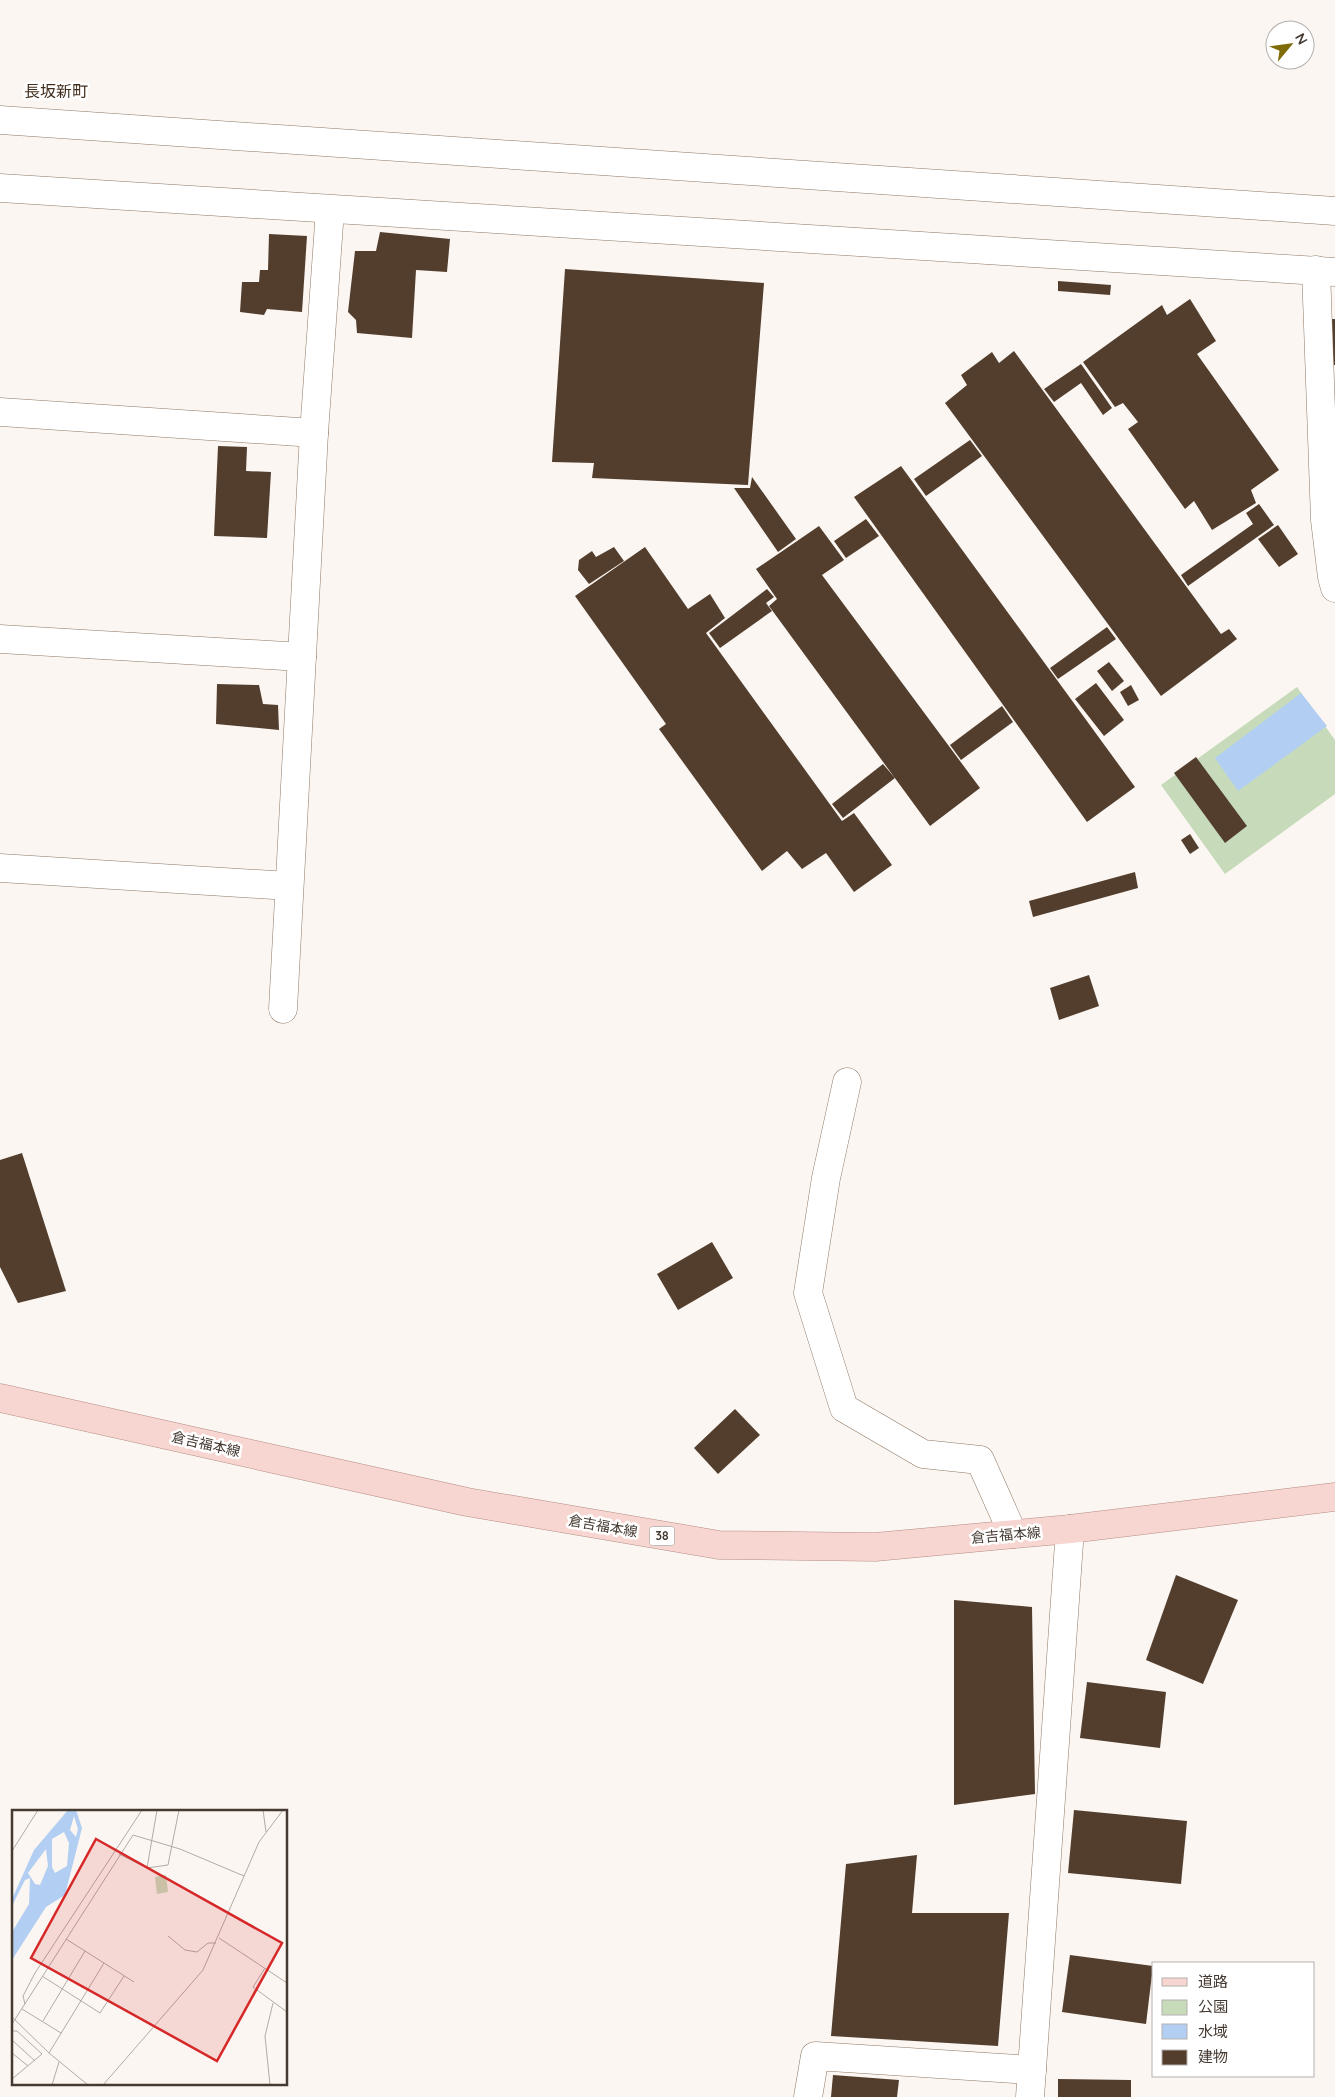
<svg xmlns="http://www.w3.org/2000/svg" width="1335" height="2097" font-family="Quicksand,'Noto Sans JP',sans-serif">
<rect width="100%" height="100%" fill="#fbf6f2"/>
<polygon fill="#c7dbbb" points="1297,687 1335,740 1335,794 1225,874 1161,785"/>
<polygon fill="#b2cff3" points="1301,693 1327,726 1238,791 1215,758"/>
<g fill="#533e2d">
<polygon points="380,232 450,239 447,272 416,270 412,338 357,333 356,320 348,312 355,251 376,251"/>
<polygon points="269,234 307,236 302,312 267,309 264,315 240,312 242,282 259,282 260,270 268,270"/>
<polygon points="565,269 764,283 748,485 592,478 594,463 552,462"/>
<polygon points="1058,281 1111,285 1110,295 1058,291"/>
<polygon points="1190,299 1216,341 1197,354 1279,470 1251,490 1256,503 1212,530 1194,501 1185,509 1128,429 1138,422 1123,403 1115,407 1083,362 1162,305 1167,315"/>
<polygon points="1326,319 1335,319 1335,365 1330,365"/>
<polygon points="1014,351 1221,634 1229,629 1237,639 1161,696 945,403 967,385 961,375 992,352 999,363"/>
<polygon points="1081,364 1112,408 1103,415 1081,383 1054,402 1044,389"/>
<polygon points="970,440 982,456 926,496 914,479"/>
<polygon points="218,446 247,447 246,471 271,472 267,538 214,536"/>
<polygon points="901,466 1135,787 1087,822 854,497"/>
<polygon points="752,477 796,539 778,552 734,488 750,488"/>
<polygon points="1259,504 1274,525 1188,586 1181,575 1253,524 1246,513"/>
<polygon points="866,519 879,536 846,558 834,541"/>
<polygon points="1278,525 1298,554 1279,567 1258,539"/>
<polygon points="819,526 844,560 822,575 980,788 930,826 769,606 777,599 756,569"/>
<polygon points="614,547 624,561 589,584 578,570 579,560 592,551 596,557"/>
<polygon points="645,547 688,609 710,594 725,618 706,633 842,821 854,813 892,865 854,892 826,853 802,869 787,851 762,871 659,729 666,724 575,596"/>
<polygon points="767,589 774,597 766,603 772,611 720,648 709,633"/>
<polygon points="1107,627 1116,639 1058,679 1050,668"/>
<polygon points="1109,662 1124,681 1112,691 1097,671"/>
<polygon points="1096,683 1124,720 1104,736 1075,699"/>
<polygon points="217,684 259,685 263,704 278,705 279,730 216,724"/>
<polygon points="1131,685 1139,700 1128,706 1120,692"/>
<polygon points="1002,706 1013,722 961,760 950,745"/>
<polygon points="1196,757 1247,826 1225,843 1174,773"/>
<polygon points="883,764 895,778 843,818 832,804"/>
<polygon points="1190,834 1199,848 1190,854 1181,840"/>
<polygon points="1135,872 1138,888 1033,917 1029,901"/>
<polygon points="1089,975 1099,1006 1059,1020 1050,988"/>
<polygon points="22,1153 66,1291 18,1303 0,1267 0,1160"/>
<polygon points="712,1242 733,1278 678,1310 657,1274"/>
<polygon points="735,1409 760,1435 718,1474 694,1448"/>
<polygon points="1176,1575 1238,1600 1203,1684 1146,1660"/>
<polygon points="954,1600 1032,1607 1035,1794 954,1805"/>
<polygon points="1087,1682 1166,1692 1160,1748 1080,1738"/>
<polygon points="1074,1810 1187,1821 1181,1884 1068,1873"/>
<polygon points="917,1855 912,1913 1009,1913 998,2046 831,2036 846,1864"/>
<polygon points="1070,1955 1153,1966 1146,2024 1062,2012"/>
<polygon points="833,2075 899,2080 897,2097 831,2097"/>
<polygon points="1058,2079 1131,2080 1131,2097 1058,2097"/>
</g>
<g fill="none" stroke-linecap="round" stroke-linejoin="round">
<g stroke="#8f7865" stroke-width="29">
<g id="street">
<polyline points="0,120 1335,211"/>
<polyline points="0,188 1335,272"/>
<polyline points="1316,270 1325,520 1332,577 1335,588"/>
<polyline points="0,412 314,433"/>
<polyline points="0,639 302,657"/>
<polyline points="0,868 289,886"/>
<polyline points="283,1009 314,433 330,210"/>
<polyline points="847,1082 826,1178 808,1293 844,1408 923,1454 980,1460 1013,1534"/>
<polyline points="808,2097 815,2056 1032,2070"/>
<polyline points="1030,2097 1070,1529"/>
</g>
</g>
<g stroke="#b58d84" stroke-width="29">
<polyline id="primary" points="0,1398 467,1502 719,1545 875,1547 1070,1529 1335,1497"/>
</g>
<use href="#street" stroke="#fff" stroke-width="28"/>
<use href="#primary" stroke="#f7d5d0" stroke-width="28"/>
</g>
<g text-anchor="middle" stroke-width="5" stroke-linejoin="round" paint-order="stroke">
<rect fill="#fff" stroke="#7d7570" stroke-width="1" x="649.5" y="1526.5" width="25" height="19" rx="4"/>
<g font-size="12" font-weight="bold" fill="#453a32">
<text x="662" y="1540">38</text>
</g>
<g font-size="14" fill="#453a32" stroke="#fff">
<text transform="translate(206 1444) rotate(13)" y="5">倉吉福本線</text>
<text transform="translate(603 1526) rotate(10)" y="5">倉吉福本線</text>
<text transform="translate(1006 1535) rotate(-5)" y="5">倉吉福本線</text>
</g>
<g font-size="16" fill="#432f1e" stroke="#fff">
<text x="56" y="97">長坂新町</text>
</g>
</g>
<g transform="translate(12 1810)">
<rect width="275" height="275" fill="#fbf6f2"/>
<path d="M154,65L156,82L145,84L143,67Z" fill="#c7dbbb"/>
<path d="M56,0H64L70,18L53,85L34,97L0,150V122L17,94L18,68L13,70L0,96V89L22,40ZM62,6L66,19L64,27L58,20ZM52,22L57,33L55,56L43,63L40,57V29ZM34,39L36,56L28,75L23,74L16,63Z" fill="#b2cff3" fill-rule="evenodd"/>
<path fill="none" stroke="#b2aba5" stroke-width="1" d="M251,0L254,22M0,41L26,0M107,44L135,58L156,55L167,0M135,58L145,0M156,126L173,140L185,142L196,133H204M207,128L275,173M54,129L122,172M253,158L241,177L275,202M30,166L88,203L112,166M13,194L11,186L23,163L130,0M10,199L49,223M0,207L37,243L76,275M31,211L73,141M0,214L121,25L168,39L232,66M0,221H5L30,244L0,269M0,230L23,251M0,243L16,256M37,243L92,153M40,275L47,252M91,275L191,160L247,32L271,0M258,275L253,226L261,193"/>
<path fill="#d62828" fill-opacity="0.15" stroke="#d62828" stroke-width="2.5" d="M84,29L270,133L205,251L19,148Z"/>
<rect width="275" height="275" fill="none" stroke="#453a32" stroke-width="2.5"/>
</g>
<rect x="1152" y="1962" width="162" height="115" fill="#ffffff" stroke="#b5b0ad"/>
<rect x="1162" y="1978" width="25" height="8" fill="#f7d5d0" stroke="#b5b0ad"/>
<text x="1198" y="1987" font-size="15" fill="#453a32">道路</text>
<rect x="1162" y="2000" width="25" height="15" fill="#c7dbbb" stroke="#b5b0ad"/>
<text x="1198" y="2012" font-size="15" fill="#453a32">公園</text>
<rect x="1162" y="2024" width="25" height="15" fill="#b2cff3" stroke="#b5b0ad"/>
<text x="1198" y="2037" font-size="15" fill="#453a32">水域</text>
<rect x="1162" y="2050" width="25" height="15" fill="#533e2d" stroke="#b5b0ad"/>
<text x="1198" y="2062" font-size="15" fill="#453a32">建物</text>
<g transform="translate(1290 45) rotate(61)"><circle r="24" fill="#ffffff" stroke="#b5b0ad"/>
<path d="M0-4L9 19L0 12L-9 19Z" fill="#806c06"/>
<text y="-8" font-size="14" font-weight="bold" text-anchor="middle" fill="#453a32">N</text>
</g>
</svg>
